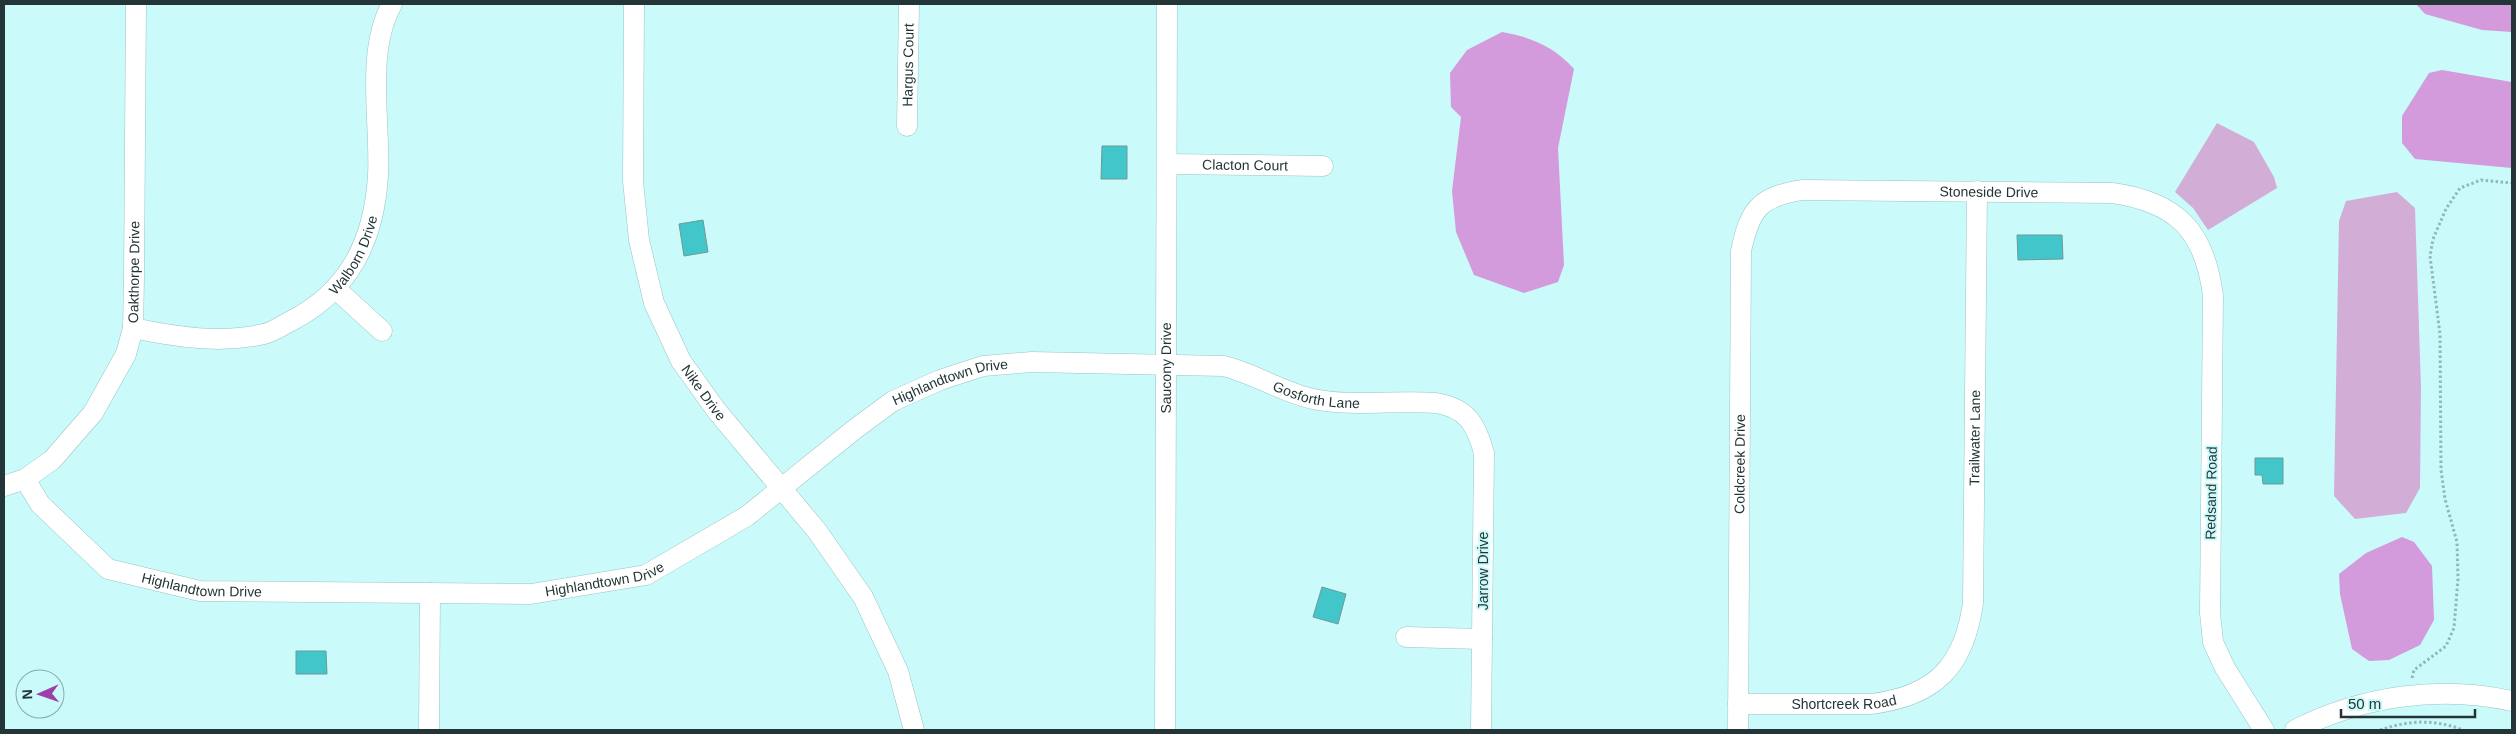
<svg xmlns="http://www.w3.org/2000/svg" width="2516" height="734" font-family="Arial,sans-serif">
<rect width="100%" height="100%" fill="#cbfafb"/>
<g fill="#d2aed7">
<polygon points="2217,123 2254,142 2274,177 2277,188 2208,230 2193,208 2175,192"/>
<polygon points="2397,192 2415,208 2421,387 2420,488 2406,513 2355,519 2334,496 2339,221 2346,201"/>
</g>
<g fill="#d39adc">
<polygon points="2416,4 2512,4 2512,32 2482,30 2425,14"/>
<path d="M1502,32C1531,37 1555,47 1574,69L1558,148L1564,265L1558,282L1524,293L1474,275L1456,232L1452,191L1461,117L1451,107L1450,73L1467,50Z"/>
<polygon points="2442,70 2512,82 2512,168 2415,159 2402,143 2402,116 2429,73"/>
<polygon points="2402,537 2414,542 2432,566 2434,620 2420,645 2389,660 2369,661 2352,649 2340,594 2339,574 2366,553"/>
</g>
<g fill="#42c6c9" stroke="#6c9999">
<polygon points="1102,146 1127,146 1127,179 1101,179"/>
<polygon points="703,220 708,252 684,256 679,224"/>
<polygon points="2017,235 2062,235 2063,259 2018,260"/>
<polygon points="2255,458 2283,458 2283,484 2263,484 2262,475 2255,475"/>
<polygon points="1322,587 1346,594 1338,624 1313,617"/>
<polygon points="296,651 326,651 327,674 296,674"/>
</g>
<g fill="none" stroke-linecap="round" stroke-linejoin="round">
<g stroke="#97c5c6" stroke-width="21">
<g id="minor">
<path id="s1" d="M634,4L633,181L639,240L654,303L681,361L716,410L817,531L863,597L898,671L914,730"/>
<path id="s2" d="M907,126L909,4"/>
<path id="s3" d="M1167,164L1323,166"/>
<polyline points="337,290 382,331"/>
<path id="s4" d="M133,328C176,337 221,344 264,334C273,332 283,325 291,321C350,291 374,240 378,176C381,123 365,52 392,4"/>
<path id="s5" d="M25,479L40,504L108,569L200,591L531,594L646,575L747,516L855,429L893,401L940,380L983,366L1032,362L1224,366C1255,374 1282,392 1313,399C1351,407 1397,400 1436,403C1467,408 1476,424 1484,453L1481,730"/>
<path id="s6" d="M4,486L25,479L52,460L93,413L126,354L133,328L134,279L136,4"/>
<polyline points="1406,637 1482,639"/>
<path id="s7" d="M1738,704H1871C1935,696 1964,667 1973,603L1977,191"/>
<polyline points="429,730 430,593"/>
<path id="s8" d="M1165,730L1167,4"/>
<path id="s9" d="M1738,730L1741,251C1750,209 1759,197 1802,190L2112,193C2177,202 2205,231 2213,296L2210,613L2213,642L2225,668L2264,730"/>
<path d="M2295,730C2362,696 2439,685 2512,701"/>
</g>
</g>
<g stroke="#93b8b9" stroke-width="3" stroke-dasharray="2.5 2.5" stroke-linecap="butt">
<polyline points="2412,678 2414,670 2446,646 2454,628 2458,579 2457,542 2445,499 2441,470 2440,334 2430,256 2433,239 2446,209 2460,188 2481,180 2512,183"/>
<path d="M2380,730C2409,720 2434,719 2463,730"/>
<polyline points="2512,730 2512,729"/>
</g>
<use href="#minor" stroke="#fff" stroke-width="20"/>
</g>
<g text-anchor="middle" stroke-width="4" stroke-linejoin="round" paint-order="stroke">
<g font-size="14" fill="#233536" stroke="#cbfafb">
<text dy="5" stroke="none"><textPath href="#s2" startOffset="61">Hargus Court</textPath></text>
<text dy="5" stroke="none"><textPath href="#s3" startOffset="78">Clacton Court</textPath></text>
<text dy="5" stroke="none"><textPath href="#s9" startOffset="761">Stoneside Drive</textPath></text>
<text dy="5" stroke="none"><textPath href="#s4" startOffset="256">Walborn Drive</textPath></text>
<text dy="5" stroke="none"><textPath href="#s6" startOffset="268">Oakthorpe Drive</textPath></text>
<text dy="5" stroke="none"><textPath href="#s8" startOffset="362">Saucony Drive</textPath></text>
<text dy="5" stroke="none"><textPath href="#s5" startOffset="1029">Highlandtown Drive</textPath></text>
<text dy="5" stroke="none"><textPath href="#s1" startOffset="404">Nike Drive</textPath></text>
<text dy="5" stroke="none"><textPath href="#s5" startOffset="1404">Gosforth Lane</textPath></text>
<text dy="5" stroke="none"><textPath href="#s7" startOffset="456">Trailwater Lane</textPath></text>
<text dy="5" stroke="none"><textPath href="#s9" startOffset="266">Coldcreek Drive</textPath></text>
<text transform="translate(2211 493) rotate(-89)" y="5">Redsand Road</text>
<text transform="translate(1483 571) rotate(-90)" y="5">Jarrow Drive</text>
<text dy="5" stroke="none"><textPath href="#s5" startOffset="624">Highlandtown Drive</textPath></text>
<text dy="5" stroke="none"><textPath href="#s5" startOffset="219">Highlandtown Drive</textPath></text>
<text dy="5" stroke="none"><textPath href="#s7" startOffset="106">Shortcreek Road</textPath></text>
</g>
</g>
<rect width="2516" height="734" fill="none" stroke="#233536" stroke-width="10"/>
<g transform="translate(40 694) rotate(268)"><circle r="24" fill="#cbfafb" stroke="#88abac"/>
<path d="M0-4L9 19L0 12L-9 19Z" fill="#9b3fa9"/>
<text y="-8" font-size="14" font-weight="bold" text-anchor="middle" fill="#233536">N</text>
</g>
<path d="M2341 709v8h134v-8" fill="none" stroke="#233536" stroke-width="2.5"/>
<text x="2348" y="709" font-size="15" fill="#233536" stroke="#cbfafb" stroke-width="4" paint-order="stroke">50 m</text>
</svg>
